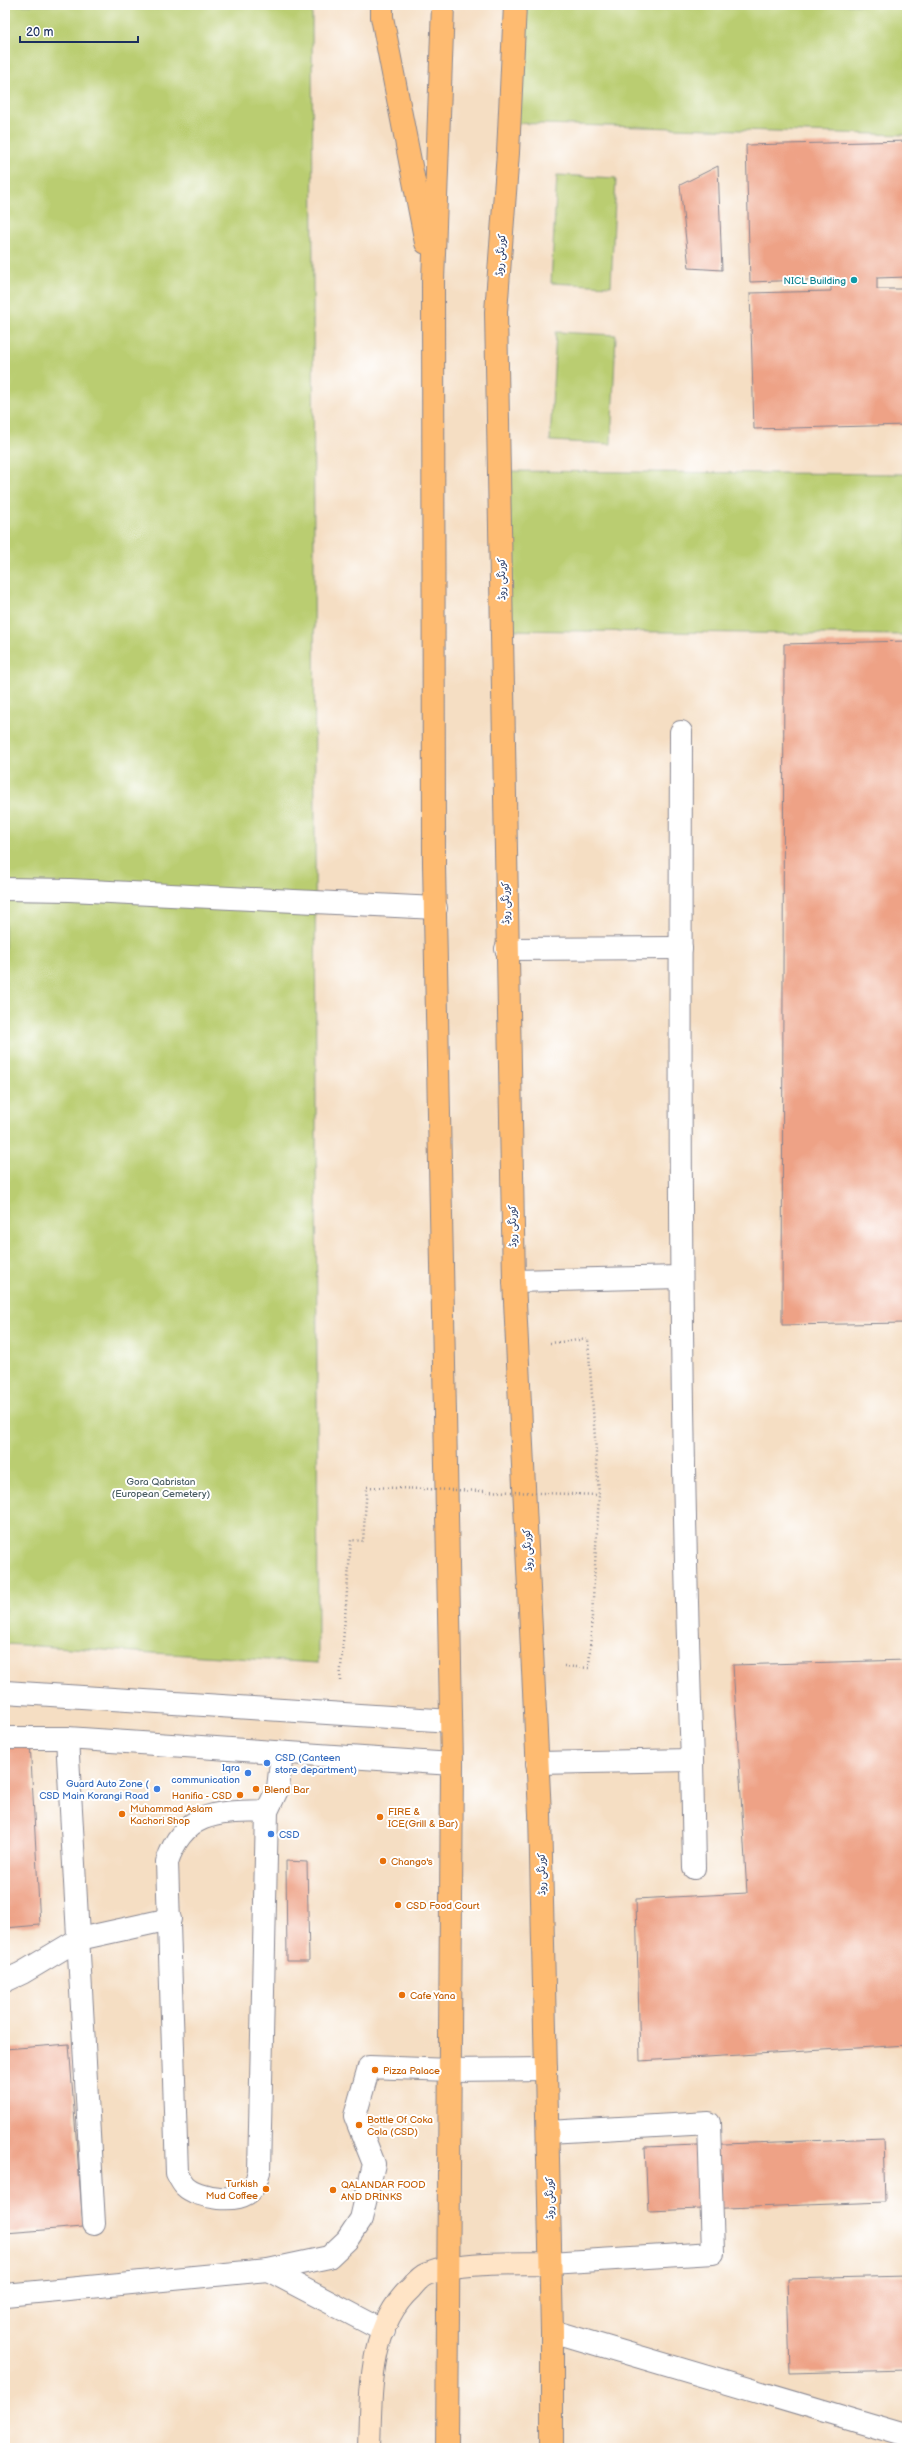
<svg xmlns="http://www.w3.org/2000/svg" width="912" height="2453" font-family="'Balsamiq Sans','Playpen Sans Arabic',sans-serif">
<rect width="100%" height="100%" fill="#fff"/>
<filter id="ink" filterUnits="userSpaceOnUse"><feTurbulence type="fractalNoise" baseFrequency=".025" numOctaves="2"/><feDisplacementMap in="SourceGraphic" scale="8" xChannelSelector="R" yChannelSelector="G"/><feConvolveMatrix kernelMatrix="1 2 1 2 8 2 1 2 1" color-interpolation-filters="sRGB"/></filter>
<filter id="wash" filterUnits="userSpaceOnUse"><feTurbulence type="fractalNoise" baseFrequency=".012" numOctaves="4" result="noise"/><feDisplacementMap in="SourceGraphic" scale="16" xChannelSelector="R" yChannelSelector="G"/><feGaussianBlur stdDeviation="0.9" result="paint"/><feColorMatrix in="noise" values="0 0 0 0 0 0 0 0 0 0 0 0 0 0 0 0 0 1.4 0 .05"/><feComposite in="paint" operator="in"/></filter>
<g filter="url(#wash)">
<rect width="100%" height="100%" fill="#f5dec3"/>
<g fill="#bacd71" stroke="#6a7e68">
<polygon points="5,5 312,5 318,1663 5,1644"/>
<polygon points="519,5 907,5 907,135 509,123"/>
<polygon points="557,175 616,178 611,286 551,283"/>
<polygon points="556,332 616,335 611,444 550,441"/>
<polygon points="500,471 907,474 907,635 502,630"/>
</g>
<g id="blocks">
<g fill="#eea286">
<polygon points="907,141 907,277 877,278 877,289 907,289 907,425 754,429 750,293 831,291 831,279 750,282 746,145"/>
<polygon points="718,166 722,270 689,268 680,185"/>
<polygon points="907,641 907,1323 782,1325 784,644"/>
<polygon points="907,1660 907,2045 640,2061 636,1899 747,1893 733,1665"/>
<polygon points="30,1741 40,1925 5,1928 5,1743"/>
<polygon points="286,1861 307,1862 309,1961 287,1961"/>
<polygon points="69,2044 83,2227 5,2233 5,2049"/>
<polygon points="883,2138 885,2202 648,2211 645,2147"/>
<polygon points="907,2276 907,2370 790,2373 787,2279"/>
</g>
</g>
</g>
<g filter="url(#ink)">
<use href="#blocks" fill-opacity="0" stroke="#888690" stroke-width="1"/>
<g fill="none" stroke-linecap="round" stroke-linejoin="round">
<g stroke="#888690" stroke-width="24">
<g id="lane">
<path d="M681,732C680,1075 679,1418 692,1760"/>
<polyline points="5,889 70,890 436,908"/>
<polyline points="506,949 681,948"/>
<polyline points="514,1281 681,1277"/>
<polyline points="5,1738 67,1738 452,1764"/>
<polyline points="67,1738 94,2224"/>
<polyline points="537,1763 692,1760 694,1868"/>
<path d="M267,1811C219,1812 184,1810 167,1862L177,2173C179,2177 182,2183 185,2186C197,2198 241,2205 252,2189C256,2185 257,2177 259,2172L267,1811L278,1788L282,1753"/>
<polyline points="5,1981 22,1973 79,1939 170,1919"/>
<polyline points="548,2132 709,2123 713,2253 550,2263"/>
</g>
</g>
<g stroke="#888690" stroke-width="24">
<g id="street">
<polyline points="5,1692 451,1721"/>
<polyline points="268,2270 384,2331"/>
<polyline points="5,2295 268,2270 329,2257 347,2240 361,2219 374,2164 355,2116 369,2067 450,2070 546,2069"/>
<polyline points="552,2331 907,2436"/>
</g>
</g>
<g stroke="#888690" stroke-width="24">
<path id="secondary" d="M369,2448C371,2395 368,2327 411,2288C415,2283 421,2276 427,2274C459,2261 514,2264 550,2263"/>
</g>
<g stroke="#888690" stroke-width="24">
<g id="primary">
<polyline points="382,5 382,17 426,243"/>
<polyline points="443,5 433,281 434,864 452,1764 447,2448"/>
<polyline points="515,5 508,153 496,312 514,1281 540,1814 552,2331 552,2448"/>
</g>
</g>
<g stroke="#888690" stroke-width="2.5" stroke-dasharray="1 3" stroke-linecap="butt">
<polyline points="550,1343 588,1339 599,1495 589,1668 564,1666"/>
<polyline points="340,1681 351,1540 363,1541 367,1487"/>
</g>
<use href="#lane" stroke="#fff" stroke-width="22"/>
<use href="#street" stroke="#fff" stroke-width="22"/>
<use href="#secondary" stroke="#ffe4c6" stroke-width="22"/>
<use href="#primary" stroke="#febb71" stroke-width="22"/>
<polyline stroke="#888690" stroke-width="2.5" stroke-dasharray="1 3" stroke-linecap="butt" points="367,1487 599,1495"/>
</g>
</g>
<circle fill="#0f9aa8" stroke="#fff" stroke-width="1.5" cx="854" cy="280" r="4"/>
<g fill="#3f7fe0" stroke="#fff" stroke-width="1.5">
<circle cx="267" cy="1763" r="4"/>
<circle cx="248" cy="1773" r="4"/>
<circle cx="157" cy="1789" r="4"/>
<circle cx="271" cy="1834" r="4"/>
</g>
<g fill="#e8710a" stroke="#fff" stroke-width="1.5">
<circle cx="256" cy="1789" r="4"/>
<circle cx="240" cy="1795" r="4"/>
<circle cx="122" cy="1814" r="4"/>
<circle cx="380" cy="1817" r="4"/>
<circle cx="383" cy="1861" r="4"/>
<circle cx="398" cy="1905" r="4"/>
<circle cx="402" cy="1995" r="4"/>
<circle cx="375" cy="2070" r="4"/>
<circle cx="359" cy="2125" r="4"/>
<circle cx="266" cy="2189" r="4"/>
<circle cx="333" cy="2190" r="4"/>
</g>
<g text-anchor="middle" stroke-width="4" stroke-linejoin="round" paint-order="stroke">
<g font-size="10" fill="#1b2f5e" stroke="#fff">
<text transform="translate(500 255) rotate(-86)" y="4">کورنگی روڈ</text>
<text transform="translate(501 579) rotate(-91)" y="4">کورنگی روڈ</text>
<text transform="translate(505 903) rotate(-91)" y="4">کورنگی روڈ</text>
<text transform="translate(512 1226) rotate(-91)" y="4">کورنگی روڈ</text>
<text transform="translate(527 1550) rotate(-93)" y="4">کورنگی روڈ</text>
<text transform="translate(541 1874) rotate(-91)" y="4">کورنگی روڈ</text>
<text transform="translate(549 2198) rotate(-91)" y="4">کورنگی روڈ</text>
</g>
<g font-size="10" fill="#0d838f" stroke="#fff" text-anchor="end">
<text x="846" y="284">NICL Building</text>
</g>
<g font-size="10" fill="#4b5e64" stroke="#fff">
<text x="161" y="1485">Gora Qabristan<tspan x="161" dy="12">(European Cemetery)</tspan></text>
</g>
<g font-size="10" fill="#366cbe" stroke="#fff" text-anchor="start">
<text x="275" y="1761">CSD (Canteen<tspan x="275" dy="12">store department)</tspan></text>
<text x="240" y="1771" text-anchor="end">Iqra<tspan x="240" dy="12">communication</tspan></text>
<text x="149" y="1787" text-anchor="end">Guard Auto Zone (<tspan x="149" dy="12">CSD Main Korangi Road</tspan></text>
<text x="279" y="1838">CSD</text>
</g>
<g font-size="10" fill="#c56008" stroke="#fff" text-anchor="start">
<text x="264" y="1793">Blend Bar</text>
<text x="232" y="1799" text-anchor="end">Hanifia - CSD</text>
<text x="130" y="1812">Muhammad Aslam<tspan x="130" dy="12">Kachori Shop</tspan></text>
<text x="388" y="1815">FIRE &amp;<tspan x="388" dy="12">ICE(Grill &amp; Bar)</tspan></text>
<text x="391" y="1865">Chango's</text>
<text x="406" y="1909">CSD Food Court</text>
<text x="410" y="1999">Cafe Yana</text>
<text x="383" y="2074">Pizza Palace</text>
<text x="367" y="2123">Bottle Of Coka<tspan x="367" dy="12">Cola (CSD)</tspan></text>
<text x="258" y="2187" text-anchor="end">Turkish<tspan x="258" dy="12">Mud Coffee</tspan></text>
<text x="341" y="2188">QALANDAR FOOD<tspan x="341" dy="12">AND DRINKS</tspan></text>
</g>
</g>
<rect width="912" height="2453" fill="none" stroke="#fff" stroke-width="20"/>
<path d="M20 36v6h118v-6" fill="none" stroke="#1b2f5e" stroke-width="2"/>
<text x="26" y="36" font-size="12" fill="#1b2f5e" stroke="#ffffff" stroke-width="3" paint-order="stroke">20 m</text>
</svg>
